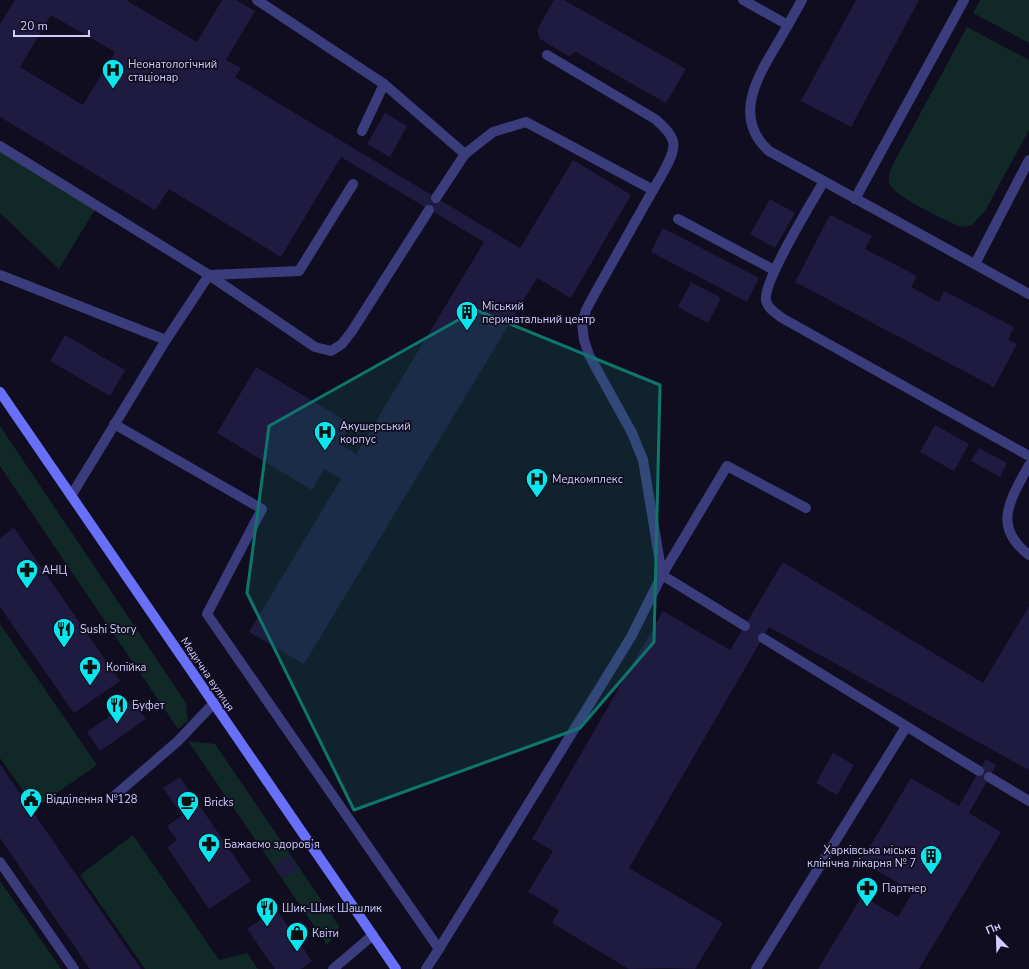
<svg xmlns="http://www.w3.org/2000/svg" width="1029" height="969" font-family="'Nunito Sans',sans-serif">
<rect width="100%" height="100%" fill="#0f0d1f"/>
<g fill="#112926">
<polygon points="980,0 1029,0 1029,43 973,13"/>
<path d="M967,27L1029,60V130L985,211L972,225L962,227C949,223 895,196 890,185C887,177 890,171 893,164Z"/>
<polygon points="0,146 97,206 59,269 0,213"/>
<polygon points="0,426 186,703 188,721 178,729 0,466"/>
<polygon points="0,624 97,765 35,808 0,758"/>
<polygon points="188,741 215,744 339,926 337,933 327,945"/>
<polygon points="133,835 219,960 247,953 258,969 145,969 80,875"/>
<polygon points="0,881 61,969 0,969"/>
</g>
<g fill="#1f1a3f" fill-rule="evenodd">
<path d="M15,0H126L197,42L222,0H236L255,11L226,60L241,68L235,77L520,248L573,160L631,195L571,298L537,278L304,664L249,632L341,479L324,469L312,490L217,433L256,367L351,424L339,444L356,454L484,242L341,157L281,257L169,189L155,210L0,117V24ZM51,15L115,52L83,105L20,67Z"/>
<polygon points="554,0 564,0 686,69 666,103 576,52 568,56 540,39 537,30"/>
<polygon points="856,0 919,0 851,127 801,101"/>
<polygon points="385,113 407,126 390,157 367,144"/>
<polygon points="770,199 795,213 775,248 750,234"/>
<polygon points="830,215 872,236 865,249 917,276 911,287 939,302 944,291 1014,327 1008,340 1017,344 994,387 795,282"/>
<polygon points="663,228 759,278 747,302 651,252"/>
<polygon points="691,282 721,298 708,323 678,307"/>
<polygon points="65,335 125,370 110,396 50,361"/>
<polygon points="935,425 969,444 954,471 920,452"/>
<polygon points="979,448 1007,463 1000,477 971,461"/>
<polygon points="14,528 120,681 74,713 0,607 0,538"/>
<polygon points="783,562 983,683 1029,606 1029,770 769,627 629,868 723,923 695,969 668,968 629,969 552,923 559,910 528,892 553,851 532,839 663,611 730,650"/>
<polygon points="133,700 146,719 100,751 87,732"/>
<polygon points="833,753 854,765 837,795 816,783"/>
<polygon points="986,759 996,765 969,813 1001,832 919,969 818,969 862,896 898,917 913,892 861,861 911,778 959,806"/>
<polygon points="0,764 141,969 90,969 32,885 0,838"/>
<polygon points="180,777 251,881 209,909 167,847 177,840 167,826 192,809 182,815 163,788"/>
<polygon points="289,855 298,869 283,878 274,865"/>
<polygon points="276,909 312,961 301,969 275,969 247,929"/>
</g>
<g fill="none" stroke-linecap="round" stroke-linejoin="round">
<g stroke="#3a3c7c" stroke-width="10">
<polyline points="257,0 384,84 465,154 436,198"/>
<path d="M743,0L788,25C767,64 726,112 769,151L1029,294"/>
<polyline points="788,25 802,0"/>
<path d="M547,55L655,119C662,125 670,132 673,141C677,153 659,179 653,190"/>
<polyline points="362,131 384,84"/>
<polyline points="0,146 209,275 166,340 71,496"/>
<path d="M824,181C812,202 763,281 766,300C767,308 776,313 782,318L1029,456"/>
<polyline points="855,199 964,0"/>
<polyline points="678,219 774,270"/>
<polyline points="975,264 1029,160"/>
<polyline points="0,275 166,340"/>
<polyline points="209,275 315,347 331,351 342,344 352,331 429,210"/>
<polyline points="209,275 299,271 353,184"/>
<polyline points="114,424 262,509 207,614 439,949 426,969"/>
<path d="M1029,465C1011,499 991,526 1029,555"/>
<polyline points="745,626 662,575 727,466 806,508"/>
<polyline points="763,638 979,771"/>
<polyline points="989,777 1029,801"/>
<polyline points="112,798 178,741 214,703"/>
<polyline points="0,862 74,969"/>
<polyline points="439,949 631,637 662,575 643,460 632,433 589,355 584,340 582,323 586,310 594,295 653,190 526,122 493,132 465,154"/>
<polyline points="333,969 373,935"/>
<polyline points="756,969 906,727"/>
</g>
<polyline stroke="#686ff9" stroke-width="10" points="0,392 396,969"/>
</g>
<path fill="#0f766e" fill-opacity="0.2" stroke="#0f766e" stroke-width="3" stroke-linejoin="round" d="M476,310L660,385L654,642L580,728L354,810L247,593L269,426Z"/>
<defs>
<g id="hospital-pin" transform="scale(1.15)"><path d="M0 17L-7.5 6A9.5 9.5 0 1 1 7.5 6Z" fill="#09e6ed" stroke="#0f0d1f"/><path d="M-5-5h3v3.5h4V-5h3V5h-3V1.5h-4V5h-3Z" fill="#111"/></g>
<g id="building-pin" transform="scale(1.15)"><path d="M0 17L-7.5 6A9.5 9.5 0 1 1 7.5 6Z" fill="#09e6ed" stroke="#0f0d1f"/><path d="M-4-6H4V6H1V3H-1V6H-4ZM-2.5-4.3h1.7v1.8h-1.7ZM.8-4.3h1.7v1.8H.8ZM-2.5-1h1.7V.8h-1.7ZM.8-1h1.7V.8H.8Z" fill="#111"/></g>
<g id="pharmacy-pin" transform="scale(1.15)"><path d="M0 17L-7.5 6A9.5 9.5 0 1 1 7.5 6Z" fill="#09e6ed" stroke="#0f0d1f"/><path d="M-2-6h4v4h4v4h-4v4h-4v-4h-4v-4h4Z" fill="#111"/></g>
<g id="restaurant-pin" transform="scale(1.15)"><path d="M0 17L-7.5 6A9.5 9.5 0 1 1 7.5 6Z" fill="#09e6ed" stroke="#0f0d1f"/><path d="M-5-6h1v4h1v-4h1v4h1v-4h1v5L-1.5 .5V6h-2V.5L-5-1ZM5-6V6H3V1.5H1.5Q1.5-4 5-6Z" fill="#111"/></g>
<g id="civic-pin" transform="scale(1.15)"><path d="M0 17L-7.5 6A9.5 9.5 0 1 1 7.5 6Z" fill="#09e6ed" stroke="#0f0d1f"/><path d="M-.6-6.5H3V-4.5H.6V-3L4-1V1h2V6H-6V1h2V-1L-.6-3ZM-1.2 2.5V6h2.4V2.5Z" fill="#111"/></g>
<g id="cafe-pin" transform="scale(1.15)"><path d="M0 17L-7.5 6A9.5 9.5 0 1 1 7.5 6Z" fill="#09e6ed" stroke="#0f0d1f"/><path d="M-5.5-4.5H6V0H3Q3 3.5 0 3.5H-2.5Q-5.5 3.5-5.5 0ZM3-3.2v2h1.7v-2ZM-6 4.5H4V6H-6Z" fill="#111"/></g>
<g id="shop-pin" transform="scale(1.15)"><path d="M0 17L-7.5 6A9.5 9.5 0 1 1 7.5 6Z" fill="#09e6ed" stroke="#0f0d1f"/><path d="M-5-2.5h2.3a2.7 3.5 0 0 1 5.4 0H5L5.5 6h-11ZM-1.5-2.5h3a1.5 2.3 0 0 0-3 0Z" fill="#111"/></g>
</defs>
<g fill-rule="evenodd">
<use href="#hospital-pin" x="113" y="70"/>
<use href="#building-pin" x="467" y="312"/>
<use href="#hospital-pin" x="325" y="432"/>
<use href="#hospital-pin" x="537" y="479"/>
<use href="#pharmacy-pin" x="27" y="570"/>
<use href="#restaurant-pin" x="64" y="629"/>
<use href="#pharmacy-pin" x="90" y="667"/>
<use href="#restaurant-pin" x="117" y="705"/>
<use href="#civic-pin" x="31" y="799"/>
<use href="#cafe-pin" x="188" y="802"/>
<use href="#pharmacy-pin" x="209" y="844"/>
<use href="#building-pin" x="931" y="856"/>
<use href="#pharmacy-pin" x="867" y="888"/>
<use href="#restaurant-pin" x="267" y="908"/>
<use href="#shop-pin" x="297" y="933"/>
</g>
<g text-anchor="middle" stroke-width="3.5" stroke-linejoin="round" paint-order="stroke">
<g font-size="11" fill="#d0cdfd" stroke="#0f0d1f" text-anchor="start">
<text x="128" y="68">Неонатологічний<tspan x="128" dy="13">стаціонар</tspan></text>
<text x="482" y="310">Міський<tspan x="482" dy="13">перинатальний центр</tspan></text>
<text x="340" y="430">Акушерський<tspan x="340" dy="13">корпус</tspan></text>
<text x="552" y="483">Медкомплекс</text>
<text x="42" y="574">АНЦ</text>
<text x="80" y="633">Sushi Story</text>
<text x="106" y="671">Копійка</text>
<text x="132" y="709">Буфет</text>
<text x="46" y="803">Відділення №128</text>
<text x="204" y="806">Bricks</text>
<text x="224" y="848">Бажаємо здоровʼя</text>
<text x="916" y="854" text-anchor="end">Харківська міська<tspan x="916" dy="13">клінічна лікарня № 7</tspan></text>
<text x="882" y="892">Партнер</text>
<text x="282" y="912">Шик-Шик Шашлик</text>
<text x="312" y="937">Квіти</text>
</g>
<g font-size="11" fill="#d0cdfd" stroke="#0f0d1f">
<text transform="translate(208 674) rotate(56)" y="4">Медична вулиця</text>
</g>
</g>
<g transform="translate(997 937) rotate(337)" stroke="#0f0d1f" stroke-width="3" paint-order="stroke">
<path d="M0-3L7 15L0 10L-7 15Z" fill="#d0cdfd"/>
<text y="-6" font-size="11" font-weight="bold" text-anchor="middle" fill="#d0cdfd">Пн</text>
</g>
<path d="M14 30v6h75v-6" fill="none" stroke="#d0cdfd" stroke-width="2"/>
<text x="20" y="30" font-size="12" fill="#d0cdfd" stroke="#0f0d1f" stroke-width="3" paint-order="stroke">20 m</text>
</svg>
